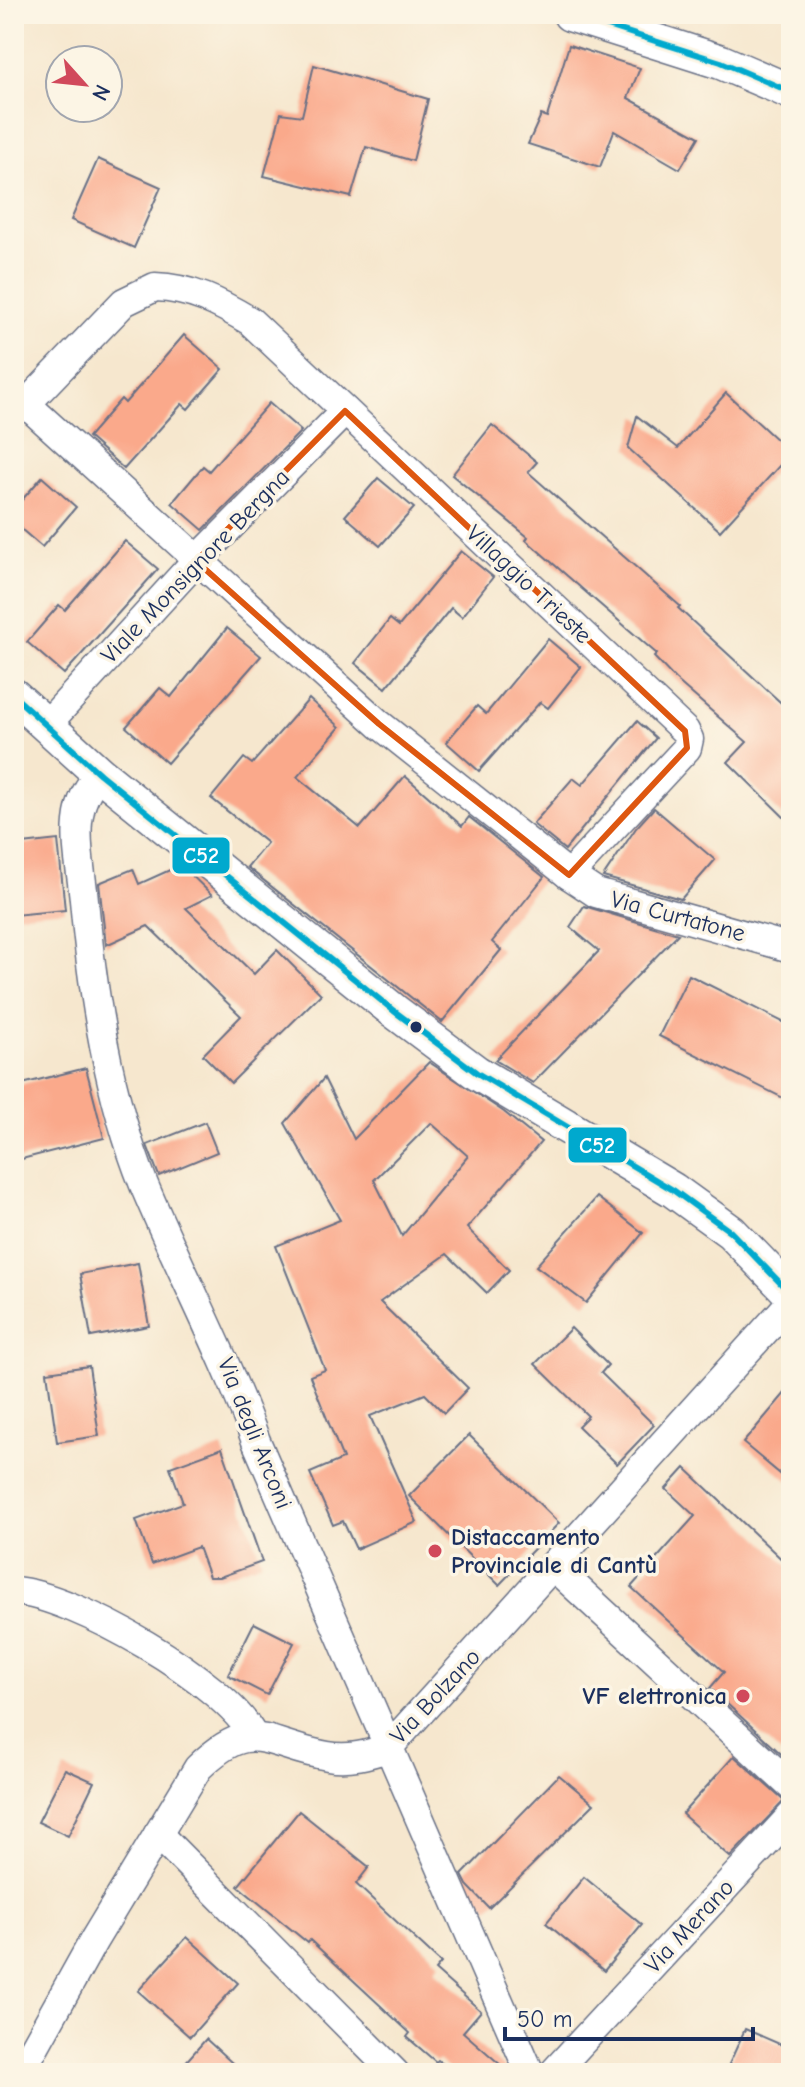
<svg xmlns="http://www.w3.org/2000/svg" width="805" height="2087" font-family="'Comic Neue',sans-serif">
<rect width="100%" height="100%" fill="#fcf5e5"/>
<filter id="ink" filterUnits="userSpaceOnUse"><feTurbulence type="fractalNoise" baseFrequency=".0125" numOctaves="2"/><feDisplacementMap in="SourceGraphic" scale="16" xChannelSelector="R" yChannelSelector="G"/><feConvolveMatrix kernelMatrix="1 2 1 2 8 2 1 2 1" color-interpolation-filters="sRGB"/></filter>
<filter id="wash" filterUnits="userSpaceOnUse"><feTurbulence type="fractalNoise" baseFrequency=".006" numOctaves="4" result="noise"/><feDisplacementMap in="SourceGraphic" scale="32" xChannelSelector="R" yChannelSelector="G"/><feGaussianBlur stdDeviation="1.8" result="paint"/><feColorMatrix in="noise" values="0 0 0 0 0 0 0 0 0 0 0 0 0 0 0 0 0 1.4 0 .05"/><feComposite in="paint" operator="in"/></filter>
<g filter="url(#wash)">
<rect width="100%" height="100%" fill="#f6e7ce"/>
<g id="blocks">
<g fill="#faa98b" fill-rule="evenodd">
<polygon points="569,45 640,68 628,98 699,137 680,169 614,131 600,167 528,144 541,115 547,117"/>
<polygon points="314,65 428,99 413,161 366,147 351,197 264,176 281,113 302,116"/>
<polygon points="98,159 161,187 134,248 71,220"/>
<polygon points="184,335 223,369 188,409 182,404 124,469 88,437 121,399 125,403"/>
<polygon points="726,393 791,453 720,531 628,448 637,416 678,448"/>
<polygon points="269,403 301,431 203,530 172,503 203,466 209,471"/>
<polygon points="492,425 537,462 528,472 680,606 678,608 791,712 791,824 728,762 747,742 675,679 654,657 657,654 526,540 528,537 452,475"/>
<polygon points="42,477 76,507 42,547 14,523 14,509"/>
<polygon points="378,478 414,508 380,546 345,516"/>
<polygon points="125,541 158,569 64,674 27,642 59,605 65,610"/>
<polygon points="461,551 493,577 462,617 451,608 386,688 355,663 390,619 399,626"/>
<polygon points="227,628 261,656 167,763 126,727 160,688 171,697"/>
<polygon points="548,639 581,667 548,708 540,702 479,771 446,742 477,706 486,714"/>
<polygon points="309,699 340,727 297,777 360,828 405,776 462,826 469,817 544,877 492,942 501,950 442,1022 247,867 267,843 211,798 244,758 252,764"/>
<polygon points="637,721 656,738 565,850 533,824 573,778 582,785"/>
<polygon points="654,808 715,860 681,899 603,877 636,828"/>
<polygon points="58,840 65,910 14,915 14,845"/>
<polygon points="181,865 212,895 186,908 254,974 277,950 321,994 231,1083 203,1055 241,1016 148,926 106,945 99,883 133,869 139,884"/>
<polygon points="584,906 678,934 533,1083 495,1060 599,951 570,927"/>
<polygon points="689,975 791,1026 791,1102 659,1036"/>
<path d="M429,1062L504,1112L541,1142L467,1228L509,1270L487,1293L447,1254L380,1302L468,1388L444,1413L425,1394L370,1416L417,1522L356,1549L343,1521L333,1525L310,1473L343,1459L310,1376L325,1370L276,1246L340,1220L285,1123L324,1078L354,1139ZM431,1123L468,1156L402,1236L374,1180Z"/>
<polygon points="86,1068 104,1138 14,1161 14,1086"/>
<polygon points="205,1122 217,1152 159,1176 147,1145"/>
<polygon points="597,1197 643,1233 586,1303 536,1266"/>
<polygon points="138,1263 149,1326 91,1337 80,1274"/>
<polygon points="571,1328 608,1365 601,1373 654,1425 617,1464 578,1426 588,1416 535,1364"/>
<polygon points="89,1366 99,1436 57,1442 47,1372"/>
<polygon points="791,1386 791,1483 743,1443"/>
<polygon points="469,1435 559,1523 499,1585 409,1496"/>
<polygon points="222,1448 262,1562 220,1577 209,1577 198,1547 152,1564 136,1520 183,1503 170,1467"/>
<polygon points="685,1468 791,1568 791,1763 710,1688 724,1672 631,1587 695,1516 666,1489"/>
<polygon points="254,1623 294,1643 267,1695 228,1675"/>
<polygon points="734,1756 784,1801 730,1857 682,1814"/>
<polygon points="65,1769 94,1782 68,1836 38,1822"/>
<polygon points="559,1775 594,1804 489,1908 467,1885 462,1875"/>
<polygon points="299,1811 369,1867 356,1884 441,1963 435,1970 481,2011 463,2032 510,2073 453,2073 438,2060 436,2062 407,2037 410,2033 310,1940 308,1943 238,1886"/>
<polygon points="584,1877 642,1925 604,1971 546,1923"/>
<polygon points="187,1937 238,1983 190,2037 138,1991"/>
<polygon points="745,2029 791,2049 791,2073 725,2073"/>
<polygon points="206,2039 243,2073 176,2073"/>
</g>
</g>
</g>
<g filter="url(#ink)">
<use href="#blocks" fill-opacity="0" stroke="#686f85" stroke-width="2"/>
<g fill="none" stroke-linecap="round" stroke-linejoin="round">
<g stroke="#686f85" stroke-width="31">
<g id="minor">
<path d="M155,287C191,288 220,303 250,321L685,731L689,739L687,748L569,875L379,724L26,404L124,302Z"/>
<polyline points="48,723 196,561 345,411"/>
<path d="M100,774C65,809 80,855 84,900C93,996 108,1095 144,1185C180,1271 224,1353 256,1441L530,2073"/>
<polyline points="569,875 596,893 791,948"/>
<polyline points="553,1566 791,1786"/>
<path d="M14,1591C74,1595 226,1682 253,1736"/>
<polyline points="158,1834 395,2073"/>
<polyline points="555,2071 791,1816"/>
<path d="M20,2073L94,1940L198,1768C253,1714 265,1746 328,1756C349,1760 369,1754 388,1748L791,1302"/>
</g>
</g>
<g stroke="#686f85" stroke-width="37">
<g id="tertiary">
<polyline points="570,14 721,62 791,92"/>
<polyline points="14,696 100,774 394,1011 477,1073 673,1190 731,1232 791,1294"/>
</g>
</g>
<use href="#minor" stroke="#fff" stroke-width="28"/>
<use href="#tertiary" stroke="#fff" stroke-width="34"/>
<g stroke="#fcf5e5" stroke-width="12">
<g id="bus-1">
<polyline points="570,14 721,62 791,92"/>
<polyline points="14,696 100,774 394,1011 477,1073 673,1190 731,1232 791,1294"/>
</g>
</g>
<use href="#bus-1" stroke="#00a9ce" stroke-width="6"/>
</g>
</g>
<path fill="none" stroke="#de5710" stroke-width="6" stroke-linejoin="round" d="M345,411L685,731L687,748L569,875L379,724L196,561Z"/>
<circle fill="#1b2f5e" stroke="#fcf5e5" stroke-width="3" cx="416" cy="1027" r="7"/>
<g fill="#d1495b" stroke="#fcf5e5" stroke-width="3">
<circle cx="435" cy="1551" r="8"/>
<circle cx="743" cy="1696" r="8"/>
</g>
<g text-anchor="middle" stroke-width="7" stroke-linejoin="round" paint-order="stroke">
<g font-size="24" fill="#1b2f5e" stroke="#fcf5e5">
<text transform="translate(195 566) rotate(-46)" y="8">Viale Monsignore Bergna</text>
<text transform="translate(529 584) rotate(43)" y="8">Villaggio Trieste</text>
<text transform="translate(678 916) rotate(15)" y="8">Via Curtatone</text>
<text transform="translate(255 1433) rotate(68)" y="8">Via degli Arconi</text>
<text transform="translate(435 1696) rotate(-47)" y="8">Via Bolzano</text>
<text transform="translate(689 1926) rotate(-47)" y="8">Via Merano</text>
</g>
<g font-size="24" font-weight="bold" fill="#1b2f5e" stroke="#fcf5e5" text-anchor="start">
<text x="451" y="1545">Distaccamento<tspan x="451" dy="28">Provinciale di Cantù</tspan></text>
<text x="727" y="1704" text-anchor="end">VF elettronica</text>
</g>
</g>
<g stroke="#fcf5e5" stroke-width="3">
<rect x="171" y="836" width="60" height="39" rx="8" fill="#00a9ce"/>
<rect x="567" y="1126" width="61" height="38" rx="8" fill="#00a9ce"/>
</g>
<g font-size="22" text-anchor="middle" font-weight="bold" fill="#fff">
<text x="201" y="863">C52</text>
<text x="597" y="1153">C52</text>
</g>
<rect width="805" height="2087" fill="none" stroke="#fcf5e5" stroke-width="48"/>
<g transform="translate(84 84) rotate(117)"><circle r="38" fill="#fcf5e5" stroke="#a2a6af" stroke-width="2"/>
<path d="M0-6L14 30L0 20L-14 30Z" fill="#d1495b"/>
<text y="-12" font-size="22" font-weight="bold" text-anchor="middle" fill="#1b2f5e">N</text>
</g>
<path d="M505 2027v12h248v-12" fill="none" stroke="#1b2f5e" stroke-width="4"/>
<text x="517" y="2027" font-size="24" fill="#1b2f5e" stroke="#fcf5e5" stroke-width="6" paint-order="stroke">50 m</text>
</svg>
